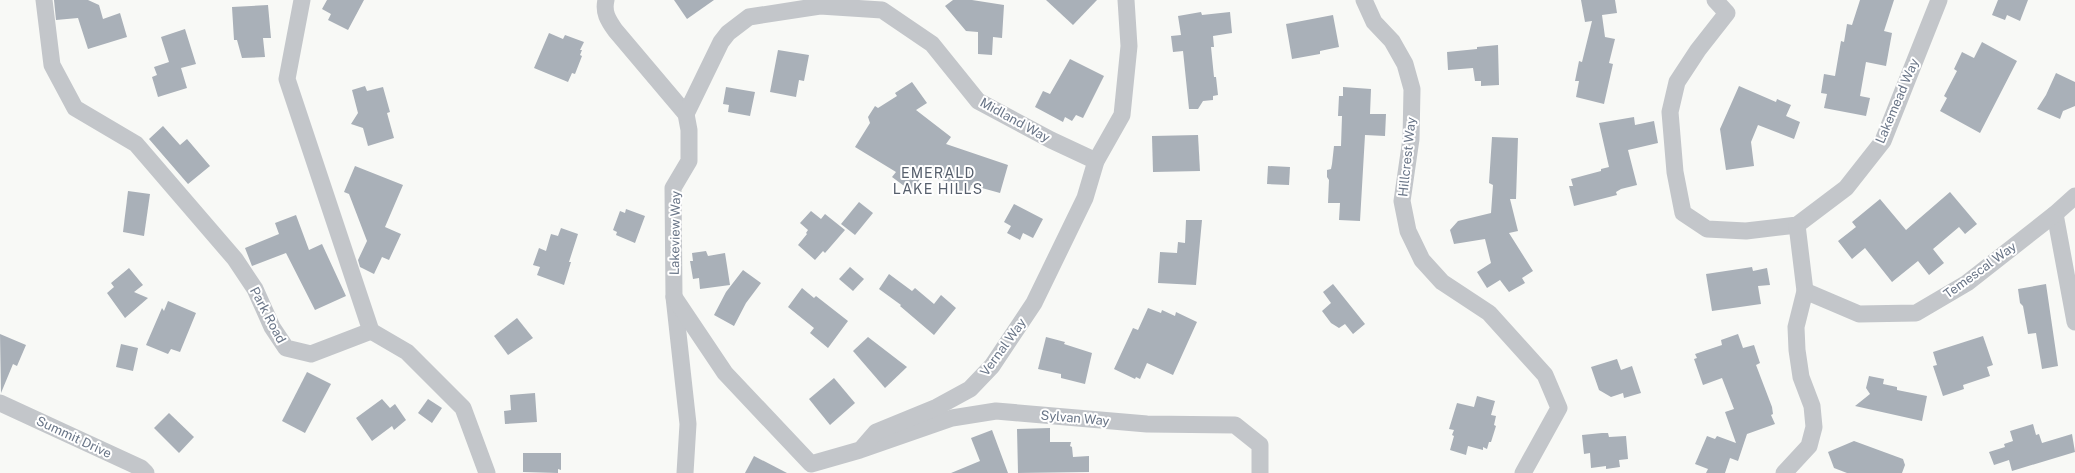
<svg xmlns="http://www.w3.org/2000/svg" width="2075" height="473" font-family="'Public Sans',sans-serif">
	<rect width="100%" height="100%" fill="#f8f9f6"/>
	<g fill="#a9b0b8">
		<path d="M54,0H88L99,5L103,19L120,13L127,37L88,49L78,18L56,20Z"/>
		<path d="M327,0H364L348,30L328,20L331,14L322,9Z"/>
		<path d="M674,0H714L687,19Z"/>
		<path d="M953,0H972L1004,5L1002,38L993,37L992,55L978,54V32L966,31L945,6Z"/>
		<path d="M1046,0H1097L1073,25Z"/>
		<path d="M1581,0H1615L1617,13L1602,15L1605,37L1615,39L1609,63L1613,64L1604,104L1576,97L1579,81H1575L1579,61L1582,62L1592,21L1585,22Z"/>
		<path d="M1860,0H1894L1884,31L1892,33L1886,66L1866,62L1860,96L1870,98L1866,116L1824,108L1827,94L1821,93L1824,74L1835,76L1841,41L1844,42L1847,24L1852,25Z"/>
		<path d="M1998,0H2028L2020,21L2007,15L2005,20L1992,15Z"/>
		<path d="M268,5L271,38H263L265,57L242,58L237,40H234L232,7Z"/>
		<path d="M1201,12L1202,15L1230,12L1232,33L1213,36L1214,47H1211L1214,77H1216L1218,95L1213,96V100L1203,101L1198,109H1189L1183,51L1173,52L1171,36L1181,35L1178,16Z"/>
		<path d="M1333,15L1339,47L1320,51V54L1292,59L1286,24Z"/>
		<path d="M185,29L196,64L181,68L187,88L158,97L152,77L157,75L154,67L169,62L161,37Z"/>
		<path d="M549,33L563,39L565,35L584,42L580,50H582L580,55L582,56L575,74L572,73L568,82L534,68Z"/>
		<path d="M1982,42L2017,61L1980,133L1940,111L1947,98L1944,96L1957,71L1954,69L1962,52L1974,58Z"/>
		<path d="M1498,45L1499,85L1481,86V81H1475L1473,68L1448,70L1447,52L1477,49V47Z"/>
		<path d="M778,50L809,55L804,81L799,80L796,97L770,92Z"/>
		<path d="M1070,59L1104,76L1083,118L1076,115L1072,121L1065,117L1063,122L1035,107L1043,91L1050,94Z"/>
		<path d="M2056,73L2075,82V106L2063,111L2060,119L2037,109L2046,95Z"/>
		<path d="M912,82L927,103L916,110L951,137L946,144L1008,165L1000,193L971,185L968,196L945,189L948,182L924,174L911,191L892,177L896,172L855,147L870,123L868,117L875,106L878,108L897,96L895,93Z"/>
		<path d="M365,86L367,91L383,87L390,112L387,113L394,138L368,146L363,128L351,124L358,113L352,90Z"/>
		<path d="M1739,86L1776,102L1777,99L1791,105L1786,116L1800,122L1794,139L1758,125L1751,142L1754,166L1726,170L1720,129Z"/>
		<path d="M726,87L755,92L750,116L728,112L729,105L723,104Z"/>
		<path d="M1343,87L1371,89L1370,114H1386L1385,136L1365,135L1360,221L1339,220L1340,203H1328L1329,180L1327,177V170L1331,169L1332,164L1334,146H1341L1342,116H1338L1339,96H1343Z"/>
		<path d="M1634,117L1635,125L1654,121L1658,143L1628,150L1637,185L1621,189L1616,192L1617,195L1574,206L1569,186H1573L1571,179L1601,171V169L1609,167L1599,123Z"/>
		<path d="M163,126L180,145L187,139L210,166L188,184L149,139Z"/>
		<path d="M1198,135L1200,171L1153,172L1152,136Z"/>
		<path d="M1492,137L1518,138L1516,199H1510L1518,231L1509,233L1533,271L1522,278L1525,283L1509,292L1500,280L1487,288L1477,272L1491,263L1485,239L1454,244L1450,230L1458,221L1491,213L1493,185L1489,183Z"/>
		<path d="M355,166L403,185L385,227L401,234L389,260L382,257L374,274L360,267L358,260L367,241L349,194L344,192Z"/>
		<path d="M1268,166L1290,167L1289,185L1267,184Z"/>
		<path d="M128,191L150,194L144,236L123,232Z"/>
		<path d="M1950,192L1977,224L1965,234L1959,227L1933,249L1944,263L1929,275L1918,261L1892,282L1865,248L1852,259L1838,241L1856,227L1852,222L1880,199L1906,230Z"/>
		<path d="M859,202L873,213L855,235L841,224Z"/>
		<path d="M1014,204L1043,219L1033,238L1023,233L1020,240L1007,233L1011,226L1004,222Z"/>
		<path d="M626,209L645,216L635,243L616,235L617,232L613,230L620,211L625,213Z"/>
		<path d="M811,211L821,219L825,214L845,230L825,253L823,251L815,260L798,245L807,234L806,233L808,230L800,223Z"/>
		<path d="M296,215L309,250L322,244L346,296L315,310L286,253L252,266L245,248L279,234L275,223Z"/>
		<path d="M1186,220H1202L1196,285L1158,283L1160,252L1177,253L1178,242L1185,243Z"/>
		<path d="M561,228L578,234L569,262H571L564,285L537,275L540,267L533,265L539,248L546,251L551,234L558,236Z"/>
		<path d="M706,251L708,256L725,253L730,285L700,289L699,278L693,279L690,261H693L692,253Z"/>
		<path d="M850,267L864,279L853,291L839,279Z"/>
		<path d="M1752,267L1753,271L1767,268L1770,285L1758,286L1761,304L1712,311L1706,274Z"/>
		<path d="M129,268L143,285L134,292L148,298L125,318L107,293L114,287L111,283Z"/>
		<path d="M743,270L761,283L746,303L734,326L714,315L726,292Z"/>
		<path d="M889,274L912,291L915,288L934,304L941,295L956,308L934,335L900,306L901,305L879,289Z"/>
		<path d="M1333,284L1365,324L1353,334L1345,324L1339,328L1331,323L1322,311L1331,303L1323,292Z"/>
		<path d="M2046,284L2058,366L2042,369L2036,333L2028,334L2023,306L2020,303L2018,289Z"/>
		<path d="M802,288L814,298L816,296L848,321L828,348L810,333L814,328L788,307Z"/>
		<path d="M168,301L196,313L180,352L171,349L168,354L146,345L162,308L164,311Z"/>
		<path d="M1148,308L1161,313L1162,310L1175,316L1176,312L1197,322L1173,375L1147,363L1140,379L1136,377L1135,379L1114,369L1133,328L1138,330Z"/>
		<path d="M517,318L533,338L508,355L494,336Z"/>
		<path d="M0,334L26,345L17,366L13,364L1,393Z"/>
		<path d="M1738,334L1743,348L1754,345L1760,363L1756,365L1772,407L1773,414L1771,415L1775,424L1747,434L1738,461L1730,458L1725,473H1706L1708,469L1695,464L1707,436L1715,439L1717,436L1736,443L1725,412L1734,409L1722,378L1703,385L1694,359L1697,358L1695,354L1722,345L1721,340Z"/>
		<path d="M1983,336L1993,365L1987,367L1990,376L1963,385L1964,389L1943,396L1933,366L1937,365L1933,352Z"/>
		<path d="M868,337L907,367L885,388L853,351Z"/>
		<path d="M1046,337L1065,342L1064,344L1092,353L1085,384L1061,378V374L1038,369Z"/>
		<path d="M121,344L138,348L133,371L116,367Z"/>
		<path d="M1617,359L1621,370L1632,366L1641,393L1624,398L1623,393L1611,397L1599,390L1591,367Z"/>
		<path d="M307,372L331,384L305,433L282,421Z"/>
		<path d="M1869,376L1884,379L1883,384L1897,387V390L1927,396L1922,421L1855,406L1870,394L1866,388Z"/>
		<path d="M834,378L855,403L830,425L809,399Z"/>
		<path d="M535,393L537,422L505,424L504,411L511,410L510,395Z"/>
		<path d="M1477,396L1495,401L1491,415L1496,416L1494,425L1496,426L1491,442H1489L1487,449L1483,447V450L1468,446L1466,455L1450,450L1454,436L1452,435L1454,430L1449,429L1457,403L1474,407Z"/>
		<path d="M382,399L390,408L395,404L406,420L394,430L392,426L372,441L356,418Z"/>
		<path d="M428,399L442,408L432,423L418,413Z"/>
		<path d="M169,413L194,437L179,453L154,428Z"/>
		<path d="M2033,424L2036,435L2039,434L2042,443L2072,434L2075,452L2012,471L2009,460L1994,465L1989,452L2005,447L2004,444L2013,441L2010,431Z"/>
		<path d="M1050,428V442H1071L1070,446L1072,447L1073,457L1089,456V472L1018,473L1017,429Z"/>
		<path d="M992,430L1008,473H951L980,461L971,438Z"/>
		<path d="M1602,433H1608L1609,437L1626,436L1628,459L1619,460L1620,467L1606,469V466L1591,468L1590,453L1584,454L1582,435Z"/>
		<path d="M1854,441L1903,459L1905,465L1902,473H1847L1834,468L1828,452Z"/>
		<path d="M523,453H561V470L558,469V473L523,472Z"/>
		<path d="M754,456L787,473H745Z"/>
	</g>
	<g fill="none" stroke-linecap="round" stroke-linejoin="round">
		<g stroke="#c3c6ca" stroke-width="17">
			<path d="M44,0L52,65L75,108L136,144L235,259L255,289L272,327L286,348L311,354L371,331L287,79L302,0"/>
			<path d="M606,0C603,12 608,20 615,30L686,114L689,130V161L673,188L674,297L688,424L685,473"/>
			<path d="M1364,0L1374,22L1392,41L1405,64L1412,89L1411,139L1402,201L1408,231L1422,260L1442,282L1489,313L1545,375L1559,408L1523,473"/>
			<path d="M1715,0L1727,13L1698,50L1677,82L1670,112L1675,172L1683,213L1707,229L1746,231L1797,225L1846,188L1883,141L1939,0"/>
			<path d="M686,114L721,42L728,33L749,17L820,6L882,10L932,44L978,101L1051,140L1096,161"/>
			<path d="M2055,214L2075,322"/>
			<path d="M1805,291L1859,314L1916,313L1967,283L2055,214L2075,196"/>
			<path d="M674,297L725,373L811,464L860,450L952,418L996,411L1147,424L1235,425L1260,445V473"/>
			<path d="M371,331L407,352L463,408L487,473"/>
			<path d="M0,403L141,468L146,473"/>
			<path d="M863,447L876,432L937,407L970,389L992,366L1034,303L1085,198L1096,161L1122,115L1129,46L1126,0"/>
			<path d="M1784,473L1809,446L1814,427L1812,406L1801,377L1797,350L1796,327L1805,291L1797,225"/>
		</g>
	</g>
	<g text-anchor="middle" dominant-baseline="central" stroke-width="4" stroke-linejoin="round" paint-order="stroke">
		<g font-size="13" fill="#697587" stroke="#fff">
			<text transform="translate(1897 101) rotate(-67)">Lakemead Way</text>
			<text transform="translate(1015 120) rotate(29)">Midland Way</text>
			<text transform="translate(1407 157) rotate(-84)">Hillcrest Way</text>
			<text transform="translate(675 233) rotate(-89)">Lakeview Way</text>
			<text transform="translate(1980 270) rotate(-36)">Temescal Way</text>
			<text transform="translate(268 315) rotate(62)">Park Road</text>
			<text transform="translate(1003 347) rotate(-54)">Vernal Way</text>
			<text transform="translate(1075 418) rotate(5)">Sylvan Way</text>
			<text transform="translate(74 437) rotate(25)">Summit Drive</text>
		</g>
		<g font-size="14" letter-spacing="1" fill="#565f6c" stroke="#fff">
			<text x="938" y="173">EMERALD<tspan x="938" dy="16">LAKE HILLS</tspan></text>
		</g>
	</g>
</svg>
